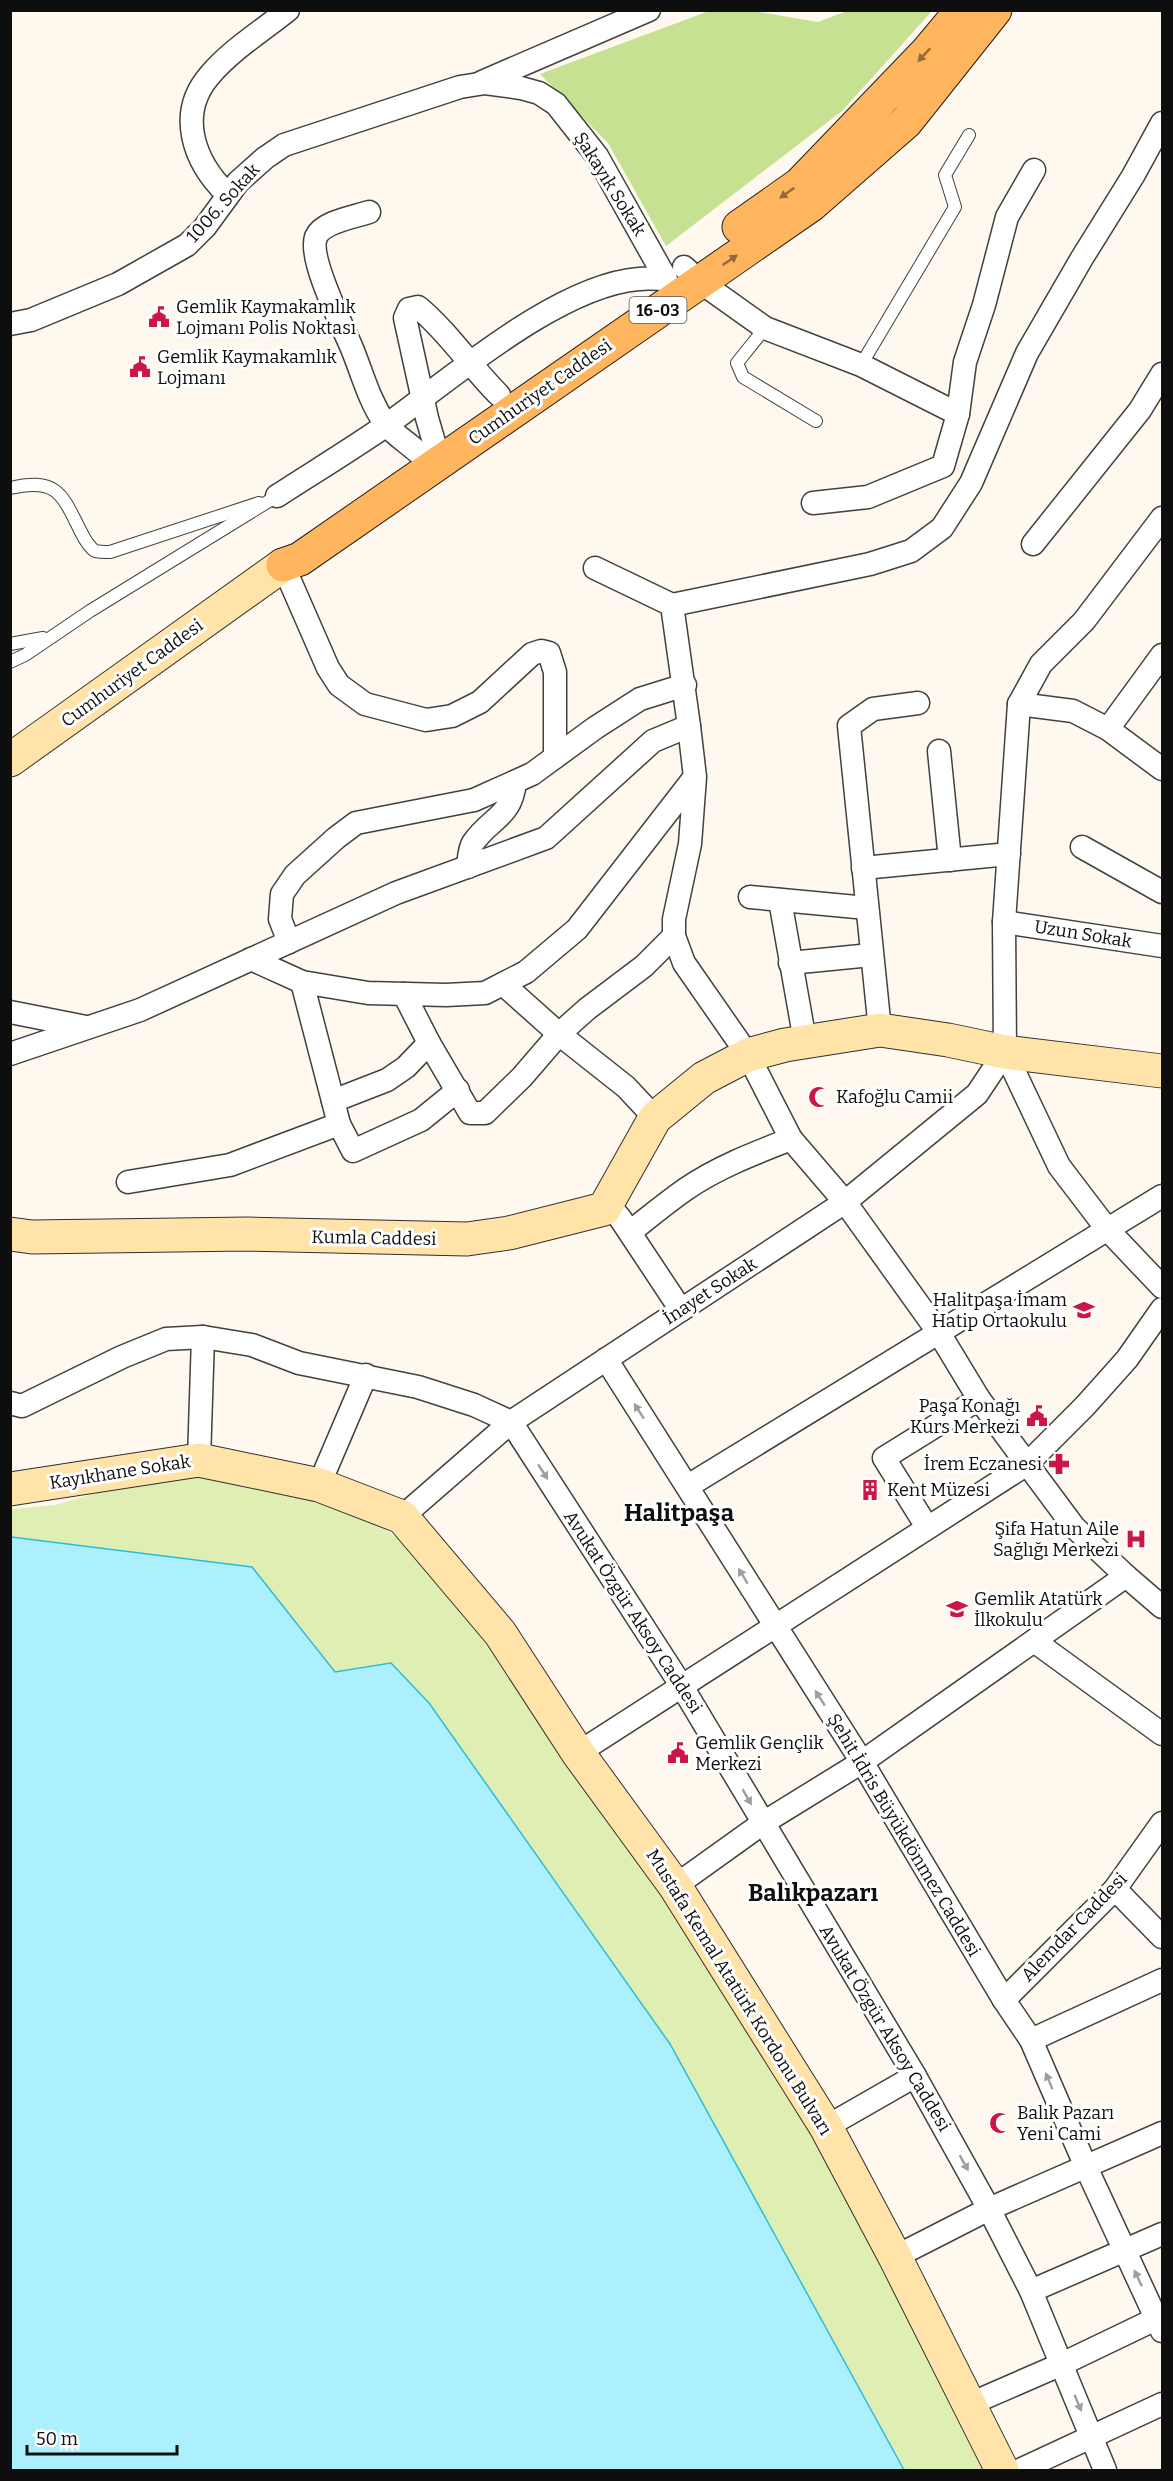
<svg xmlns="http://www.w3.org/2000/svg" width="1173" height="2481" font-family="Bitter,serif">
	<rect width="100%" height="100%" fill="#fff8ee"/>
	<path fill="#dfeeb3" d="M170,1472L211,1475L319,1497L371,1519L419,1554L500,1648L813,2103L984,2470H904L670,2044L429,1703L335,1672L252,1567L11,1537V1509L55,1505Z"/>
	<path fill="#c6e191" d="M709,11H753L818,22L847,11H932L842,111L666,246L608,143L540,74Z"/>
	<path fill="#adf0fd" stroke="#2cbcdc" stroke-width="1.5" d="M11,1537L252,1567L335,1672L391,1663L429,1703L670,2044L904,2470H11Z"/>
	<g fill="none" stroke-linecap="round" stroke-linejoin="round">
		<defs>
			<g id="lane">
				<path d="M765,328L737,363L743,377L816,421"/>
				<path d="M861,365L955,207L945,175L969,135"/>
				<path d="M10,488C57,477 62,494 81,532C84,538 89,547 95,551C99,552 106,552 110,552L259,503"/>
				<path d="M10,644L43,638"/>
				<path d="M10,662L25,655L90,611L277,496"/>
			</g>
			<g id="street">
				<path d="M482,82L649,10"/>
				<path d="M227,194C194,162 176,114 210,75C231,50 262,31 288,10"/>
				<path d="M369,212C354,217 322,222 316,237C308,258 342,325 351,346C362,372 368,398 384,422C393,434 408,443 419,453"/>
				<path d="M684,267L699,281L765,328L861,365L958,414"/>
				<path d="M10,324L31,320L118,284L187,245L205,227L238,182L265,158L284,145L460,87L485,83L521,88L539,93L556,104L597,156L666,279C657,279 648,278 639,279C559,285 452,378 388,424C352,449 314,472 277,496"/>
				<path d="M434,442L427,418L405,318L409,309L418,307C449,333 470,366 499,395"/>
				<path d="M813,503L868,497L943,466L958,414L965,362L984,305L1007,217L1034,170"/>
				<path d="M1162,518L1084,621L1041,664L1019,704L1004,922L1005,1052L1059,1166L1107,1229L1162,1287"/>
				<path d="M1033,544L1140,410L1162,374"/>
				<path d="M283,565L328,668L339,685L365,704L426,720L452,716L480,702L532,654L541,651L549,653L555,672V757"/>
				<path d="M672,605L870,564L911,551L942,528L971,483L1027,353L1082,258L1133,176L1162,123"/>
				<path d="M1019,704L1073,711L1108,729L1162,769"/>
				<path d="M689,726L695,777L690,844L674,919V936L684,963L748,1055L791,1139L845,1202L939,1333L979,1399L1074,1527L1126,1576L1162,1607"/>
				<path d="M1108,729L1162,655"/>
				<path d="M939,751L950,860"/>
				<path d="M1082,847L1162,892"/>
				<path d="M468,867C469,859 469,849 473,843C491,817 511,818 515,782"/>
				<path d="M863,868L1009,854"/>
				<path d="M750,897L867,908"/>
				<path d="M780,900L805,1041"/>
				<path d="M1004,922L1162,946"/>
				<path d="M289,942L280,919L282,894L295,875L336,838L356,823L474,800L532,774L595,728L640,699L685,685"/>
				<path d="M251,959L302,982L368,993L446,995L485,993L526,972L577,929L694,778"/>
				<path d="M790,963L871,955"/>
				<path d="M302,982L339,1124L353,1151L421,1120L458,1090"/>
				<path d="M503,984L559,1034L626,1087L655,1118"/>
				<path d="M10,1012L86,1027"/>
				<path d="M880,1030L849,726L873,709L918,703"/>
				<path d="M429,1043L470,1113H485L522,1077L559,1034L587,1009L644,966L674,936"/>
				<path d="M10,1054L140,1010L396,893L546,838L653,741L689,726L672,605L595,568"/>
				<path d="M333,1101L387,1080L406,1067L429,1043L404,994"/>
				<path d="M128,1182L230,1165L339,1124"/>
				<path d="M604,1209L613,1210L620,1218L681,1310"/>
				<path d="M630,1232C648,1218 666,1203 686,1189C718,1167 755,1153 791,1139"/>
				<path d="M606,1359L862,1762L1004,2000L1031,2040L1086,2167L1162,2331"/>
				<path d="M10,1403L22,1406L122,1357L166,1339L203,1337L252,1345L299,1363L418,1387L474,1405L511,1422"/>
				<path d="M511,1422L681,1685L915,2076L989,2209L1031,2291L1105,2470"/>
				<path d="M199,1460L203,1337"/>
				<path d="M319,1485L366,1375"/>
				<path d="M688,1486L1162,1196"/>
				<path d="M402,1517L511,1422L845,1202L977,1094L1005,1052"/>
				<path d="M927,1527L884,1458L979,1399"/>
				<path d="M1034,1641L1162,1734"/>
				<path d="M578,1753L1027,1464L1085,1406L1127,1359L1162,1309"/>
				<path d="M675,1886L763,1823L862,1762L1126,1576"/>
				<path d="M1115,1889L1162,1937"/>
				<path d="M1004,2000L1115,1889L1162,1823"/>
				<path d="M1031,2040L1162,1980"/>
				<path d="M826,2127L915,2076"/>
				<path d="M895,2257L989,2209L1162,2133"/>
				<path d="M1031,2291L1162,2234"/>
				<path d="M970,2404L1062,2364L1162,2316"/>
				<path d="M1020,2470L1162,2404"/>
			</g>
			<g id="secondary">
				<path d="M10,760L283,565"/>
				<path d="M10,1234L32,1237L248,1234L467,1239L509,1233L604,1209L655,1118L704,1078L748,1055L785,1045L880,1030L948,1040L1005,1052L1162,1071"/>
				<path d="M10,1489L199,1460L319,1485L402,1517L500,1633L578,1753L675,1886L826,2127L895,2257L1002,2470"/>
			</g>
			<g id="primary">
				<path d="M739,227L800,184L926,53L962,10"/>
				<path d="M283,565L300,559L811,205L906,122L995,10"/>
			</g>
		</defs>
		<use href="#lane" stroke="#414141" stroke-width="14"/>
		<use href="#street" stroke="#414141" stroke-width="25"/>
		<use href="#secondary" stroke="#303030" stroke-width="35"/>
		<use href="#primary" stroke="#1f1f1f" stroke-width="35"/>
		<use href="#lane" stroke="#fff" stroke-width="12"/>
		<use href="#street" stroke="#fff" stroke-width="22"/>
		<use href="#secondary" stroke="#ffe3a9" stroke-width="33"/>
		<use href="#primary" stroke="#ffb55e" stroke-width="33"/>
	</g>
	<defs><path id="oneway-solid" d="M-6-.8H1V-3.2L6.5 0L1 3.2V.8H-6Z" transform="scale(1.5)"/></defs>
	<g fill="#936a3a">
		<use href="#oneway-solid" transform="translate(924 55) rotate(133)"/>
		<use href="#oneway-solid" transform="translate(787 193) rotate(145)"/>
		<use href="#oneway-solid" transform="translate(730 260) rotate(-34)"/>
	</g>
	<g fill="#9f9f9f">
		<use href="#oneway-solid" transform="translate(639 1411) rotate(-123)"/>
		<use href="#oneway-solid" transform="translate(543 1472) rotate(57)"/>
		<use href="#oneway-solid" transform="translate(743 1576) rotate(-121)"/>
		<use href="#oneway-solid" transform="translate(820 1698) rotate(-123)"/>
		<use href="#oneway-solid" transform="translate(747 1797) rotate(60)"/>
		<use href="#oneway-solid" transform="translate(1049 2081) rotate(-113)"/>
		<use href="#oneway-solid" transform="translate(964 2163) rotate(61)"/>
		<use href="#oneway-solid" transform="translate(1138 2278) rotate(-115)"/>
		<use href="#oneway-solid" transform="translate(1078 2403) rotate(67)"/>
	</g>
	<defs>
		<symbol id="civic-bare" viewBox="-9 -9 18 18"><path d="M-.6-6.5H3V-4.5H.6V-3L4-1V1h2V6H-6V1h2V-1L-.6-3ZM-1.2 2.5V6h2.4V2.5Z" fill="#cd1647" stroke="#fff" stroke-width="2.5" paint-order="stroke"/></symbol>
		<symbol id="mosque-bare" viewBox="-9 -9 18 18"><path d="M3.5-4.9A6 6 0 1 0 3.5 4.9A5 5 0 1 1 3.5-4.9Z" fill="#cd1647" stroke="#fff" stroke-width="2.5" paint-order="stroke"/></symbol>
		<symbol id="school-bare" viewBox="-9 -9 18 18"><path d="M0-5L7-2L0 1L-7-2ZM-4 1L0 2.5L4 1V4Q0 6-4 4Z" fill="#cd1647" stroke="#fff" stroke-width="2.5" paint-order="stroke"/></symbol>
		<symbol id="pharmacy-bare" viewBox="-9 -9 18 18"><path d="M-2-6h4v4h4v4h-4v4h-4v-4h-4v-4h4Z" fill="#cd1647" stroke="#fff" stroke-width="2.5" paint-order="stroke"/></symbol>
		<symbol id="building-bare" viewBox="-9 -9 18 18"><path d="M-4-6H4V6H1V3H-1V6H-4ZM-2.5-4.3h1.7v1.8h-1.7ZM.8-4.3h1.7v1.8H.8ZM-2.5-1h1.7V.8h-1.7ZM.8-1h1.7V.8H.8Z" fill="#cd1647" stroke="#fff" stroke-width="2.5" paint-order="stroke"/></symbol>
		<symbol id="hospital-bare" viewBox="-9 -9 18 18"><path d="M-5-5h3v3.5h4V-5h3V5h-3V1.5h-4V5h-3Z" fill="#cd1647" stroke="#fff" stroke-width="2.5" paint-order="stroke"/></symbol>
	</defs>
	<g fill-rule="evenodd">
		<use href="#civic-bare" x="144" y="302" width="30" height="30"/>
		<use href="#civic-bare" x="125" y="352" width="30" height="30"/>
		<use href="#mosque-bare" x="804" y="1082" width="30" height="30"/>
		<use href="#school-bare" x="1069" y="1295" width="30" height="30"/>
		<use href="#civic-bare" x="1022" y="1401" width="30" height="30"/>
		<use href="#pharmacy-bare" x="1044" y="1449" width="30" height="30"/>
		<use href="#building-bare" x="855" y="1475" width="30" height="30"/>
		<use href="#hospital-bare" x="1121" y="1524" width="30" height="30"/>
		<use href="#school-bare" x="942" y="1594" width="30" height="30"/>
		<use href="#civic-bare" x="663" y="1738" width="30" height="30"/>
		<use href="#mosque-bare" x="985" y="2108" width="30" height="30"/>
	</g>
	<g text-anchor="middle" dominant-baseline="central" stroke-width="6" stroke-linejoin="round" paint-order="stroke">
		<rect fill="#fff" stroke="#565656" stroke-width="1.5" x="629.5" y="297" width="57" height="26" rx="4.5"/>
		<g font-size="16" font-weight="bold" fill="#0e0e0e">
			<text x="658" y="310">16-03</text>
		</g>
		<g font-size="18" fill="#0e0e0e" stroke="#fff">
			<text transform="translate(610 184) rotate(58)">Şakayık Sokak</text>
			<text transform="translate(223 203) rotate(-48)">1006. Sokak</text>
			<text transform="translate(540 392) rotate(-35)">Cumhuriyet Caddesi</text>
			<text transform="translate(132 673) rotate(-36)">Cumhuriyet Caddesi</text>
			<text transform="translate(1083 934) rotate(9)">Uzun Sokak</text>
			<text transform="translate(374 1238) rotate(1)">Kumla Caddesi</text>
			<text transform="translate(710 1291) rotate(-33)">İnayet Sokak</text>
			<text transform="translate(120 1472) rotate(-9)">Kayıkhane Sokak</text>
			<text transform="translate(633 1612) rotate(57)">Avukat Özgür Aksoy Caddesi</text>
			<text transform="translate(904 1835) rotate(59)">Şehit İdris Büyükdönmez Caddesi</text>
			<text transform="translate(1074 1927) rotate(-46)">Alemdar Caddesi</text>
			<text transform="translate(739 1992) rotate(58)">Mustafa Kemal Atatürk Kordonu Bulvarı</text>
			<text transform="translate(885 2028) rotate(59)">Avukat Özgür Aksoy Caddesi</text>
		</g>
		<g font-size="18" fill="#0e0e0e" stroke="#fff" text-anchor="start">
			<text x="176" y="307">Gemlik Kaymakamlık<tspan x="176" dy="21">Lojmanı Polis Noktası</tspan></text>
			<text x="157" y="357">Gemlik Kaymakamlık<tspan x="157" dy="21">Lojmanı</tspan></text>
			<text x="836" y="1097">Kafoğlu Camii</text>
			<text x="1067" y="1300" text-anchor="end">Halitpaşa İmam<tspan x="1067" dy="21">Hatip Ortaokulu</tspan></text>
			<text x="1020" y="1406" text-anchor="end">Paşa Konağı<tspan x="1020" dy="21">Kurs Merkezi</tspan></text>
			<text x="1042" y="1464" text-anchor="end">İrem Eczanesi</text>
			<text x="887" y="1490">Kent Müzesi</text>
			<text x="1119" y="1529" text-anchor="end">Şifa Hatun Aile<tspan x="1119" dy="21">Sağlığı Merkezi</tspan></text>
			<text x="974" y="1599">Gemlik Atatürk<tspan x="974" dy="21">İlkokulu</tspan></text>
			<text x="695" y="1743">Gemlik Gençlik<tspan x="695" dy="21">Merkezi</tspan></text>
			<text x="1017" y="2113">Balık Pazarı<tspan x="1017" dy="21">Yeni Cami</tspan></text>
		</g>
		<g font-size="24" font-weight="bold" fill="#0e0e0e" stroke="#fff">
			<text x="679" y="1513">Halitpaşa</text>
			<text x="813" y="1893">Balıkpazarı</text>
		</g>
	</g>
	<rect width="1173" height="2481" fill="none" stroke="#0e0e0e" stroke-width="24"/>
	<path d="M27 2445v9h150v-9" fill="none" stroke="#0e0e0e" stroke-width="3"/>
	<text x="36" y="2445" font-size="18" fill="#0e0e0e" stroke="#ffffff" stroke-width="4.5" paint-order="stroke">50 m</text>
</svg>
